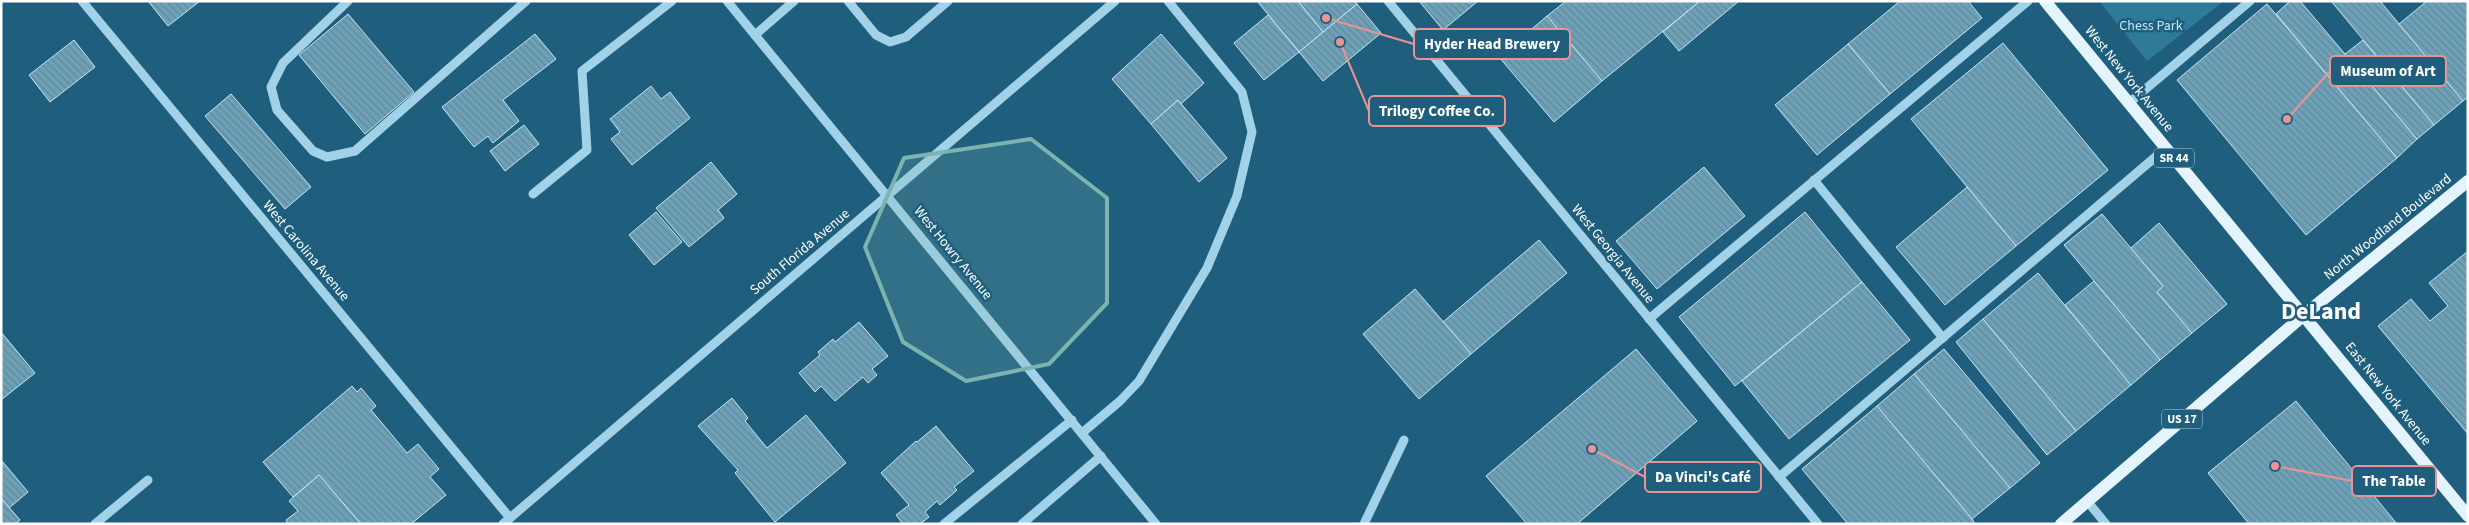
<svg xmlns="http://www.w3.org/2000/svg" width="2469" height="525" font-family="'Source Sans 3',sans-serif">
	<defs>
		<pattern id="building-back-hatch" width="6" height="6" patternUnits="userSpaceOnUse" patternTransform="scale(1.25)"><rect width="6" height="6" fill="#6da1b8"/><path d="M-1 5l2 2M0 0l6 6M5-1l2 2" fill="none" stroke="#638898"/></pattern>
	</defs>
	<rect width="100%" height="100%" fill="#1f5f7d"/>
	<path fill="#2f7999" d="M2099,1H2224L2147,61Z"/>
	<g fill="url(#building-back-hatch)" stroke="#c6e7f5">
		<path d="M148,1H200L168,26Z"/>
		<path d="M1257,1H1298L1323,32L1299,52Z"/>
		<path d="M1298,1H1355L1357,4L1323,32Z"/>
		<path d="M1419,1H1478L1443,30Z"/>
		<path d="M1566,1H1700L1602,81L1547,16Z"/>
		<path d="M1700,1H1739L1679,51L1663,32Z"/>
		<path d="M1900,1H1968L1982,18L1890,94L1848,44Z"/>
		<path d="M2290,1H2300L2417,139L2397,158L2276,14Z"/>
		<path d="M2331,1H2380L2463,101L2434,125Z"/>
		<path d="M2427,1H2468V97L2463,101L2399,24Z"/>
		<path d="M1357,4L1381,33L1323,81L1299,52Z"/>
		<path d="M2267,4L2397,158L2306,235L2177,80Z"/>
		<path d="M348,14L414,92L365,134L299,55Z"/>
		<path d="M1268,15L1299,52L1264,80L1234,43Z"/>
		<path d="M1547,16L1602,81L1554,122L1499,57Z"/>
		<path d="M535,34L556,59L503,100L519,121L493,143L488,136L474,147L442,107Z"/>
		<path d="M1161,34L1204,83L1181,104L1178,100L1151,124L1112,79Z"/>
		<path d="M74,40L95,67L50,102L29,75Z"/>
		<path d="M2363,40L2434,125L2417,139L2345,54Z"/>
		<path d="M2003,43L2108,170L2016,246L1911,119Z"/>
		<path d="M1848,44L1890,94L1817,155L1775,105Z"/>
		<path d="M651,86L661,99L670,92L690,118L632,165L611,139L620,132L610,119Z"/>
		<path d="M231,94L311,187L285,209L205,116Z"/>
		<path d="M1178,100L1227,158L1199,182L1151,124Z"/>
		<path d="M524,125L539,144L505,171L490,151Z"/>
		<path d="M711,162L737,194L718,210L724,218L689,247L656,208Z"/>
		<path d="M1704,167L1745,216L1657,289L1616,241Z"/>
		<path d="M1967,187L2016,246L1945,305L1896,247Z"/>
		<path d="M656,212L682,242L654,265L629,235Z"/>
		<path d="M1805,212L1862,282L1735,386L1679,317Z"/>
		<path d="M2102,214L2163,286L2157,292L2192,333L2160,360L2064,245Z"/>
		<path d="M2159,223L2227,304L2192,333L2157,292L2163,286L2131,248Z"/>
		<path d="M1539,240L1567,273L1471,354L1443,322Z"/>
		<path d="M2468,251V434L2378,326L2411,299L2430,321L2448,306L2429,283Z"/>
		<path d="M2038,273L2131,385L2076,431L1983,319Z"/>
		<path d="M2094,281L2160,360L2131,385L2065,305Z"/>
		<path d="M1862,282L1910,340L1789,439L1742,381Z"/>
		<path d="M1415,289L1471,354L1419,399L1363,334Z"/>
		<path d="M1983,319L2076,431L2047,455L1956,342Z"/>
		<path d="M859,322L888,356L872,369L877,375L868,383L863,377L835,401L821,386L815,392L799,373L820,355L818,352L833,339L835,342Z"/>
		<path d="M1,332L35,373L1,400Z"/>
		<path d="M1636,349L1697,421L1577,524H1527L1486,476Z"/>
		<path d="M1944,349L2040,463L2010,488L1914,374Z"/>
		<path d="M1914,374L2010,488L1972,519L1877,406Z"/>
		<path d="M352,386L357,392L361,388L376,406L371,410L407,453L418,444L439,469L430,477L446,495L411,524H361L319,475L293,497L263,462Z"/>
		<path d="M732,398L748,418L745,421L767,448L806,415L846,463L775,522L735,473L738,470L698,426Z"/>
		<path d="M2296,401L2397,524H2249L2208,473Z"/>
		<path d="M1877,406L1972,519L1975,524H1848L1802,469Z"/>
		<path d="M936,426L974,471L954,487L957,490L940,505L937,501L925,512L929,517L920,524H903L896,515L909,505L881,473L916,441L917,442Z"/>
		<path d="M2,461L28,492L9,508L1,498Z"/>
		<path d="M319,475L361,524H288L286,520L298,511L289,501Z"/>
		<path d="M1,498L20,520L15,524H1Z"/>
	</g>
	<g fill="none" stroke-linecap="round" stroke-linejoin="round">
		<g stroke="#a2d2e7" stroke-width="9">
			<path d="M82,1L510,518"/>
			<path d="M348,1L283,63L271,87L277,110L313,151L327,157L355,151L526,1"/>
			<path d="M727,1L1156,524"/>
			<path d="M848,1L876,35L890,42L906,37L948,1"/>
			<path d="M1388,1L1818,524"/>
			<path d="M755,35L794,1"/>
			<path d="M2129,103L2250,1"/>
			<path d="M1814,180L1943,338"/>
			<path d="M533,194L587,150L582,71L672,1"/>
			<path d="M1649,319L2028,1"/>
			<path d="M1082,433L1120,401L1139,381L1207,268L1237,196L1252,132L1242,92L1168,1"/>
			<path d="M1779,477L2166,148"/>
			<path d="M2087,501L2106,524"/>
			<path d="M95,524L148,480"/>
			<path d="M503,524L1115,1"/>
			<path d="M944,524L1072,420"/>
			<path d="M1022,524L1101,456"/>
			<path d="M1364,524L1404,440"/>
		</g>
		<g stroke="#e4f4fd" stroke-width="12">
			<path d="M2045,1L2468,516"/>
			<path d="M2061,524L2304,315L2468,181"/>
		</g>
	</g>
	<path fill="#7bb4af" fill-opacity="0.2" stroke="#7bb4af" stroke-width="4" stroke-linejoin="round" d="M1031,139L1107,198V303L1049,364L966,381L903,342L865,247L904,158Z"/>
	<g text-anchor="middle" dominant-baseline="central" stroke-width="5" stroke-linejoin="round" paint-order="stroke">
		<g fill="#1f5f7d" stroke="#bccfd8" stroke-width="1">
			<rect x="2154" y="148.5" width="40" height="19" rx="4"/>
			<rect x="2162" y="409.5" width="40" height="19" rx="4"/>
		</g>
		<g font-size="12" font-weight="bold" fill="#fff">
			<text x="2174" y="158">SR 44</text>
			<text x="2182" y="419">US 17</text>
		</g>
		<g font-size="14" fill="#c6e7f5" stroke="#1f5f7d">
			<text x="2151" y="26">Chess Park</text>
		</g>
		<g font-size="14" fill="#fff" stroke="#1f5f7d">
			<text transform="translate(2129 79) rotate(51)">West New York Avenue</text>
			<text transform="translate(2388 227) rotate(-39)">North Woodland Boulevard</text>
			<text transform="translate(306 251) rotate(50)">West Carolina Avenue</text>
			<text transform="translate(800 252) rotate(-40)">South Florida Avenue</text>
			<text transform="translate(953 253) rotate(51)">West Howry Avenue</text>
			<text transform="translate(1613 254) rotate(51)">West Georgia Avenue</text>
			<text transform="translate(2388 394) rotate(51)">East New York Avenue</text>
		</g>
		<g font-size="24" font-weight="bold" fill="#fff" stroke="#1f5f7d">
			<text x="2321" y="311">DeLand</text>
		</g>
	</g>
	<path fill="none" stroke="#ea9494" stroke-width="2" d="M1326 18L1414 44M2287 119L2330 71M1340 42L1369 111M1592 449L1645 477M2275 466L2352 481"/>
	<g fill="#ea9494" stroke="#1f5f7d" stroke-width="2">
		<circle cx="1326" cy="18" r="5"/>
		<circle cx="2287" cy="119" r="5"/>
		<circle cx="1340" cy="42" r="5"/>
		<circle cx="1592" cy="449" r="5"/>
		<circle cx="2275" cy="466" r="5"/>
	</g>
	<g fill="#1f5f7d" stroke="#ea9494" stroke-width="2">
		<rect x="1414" y="29" width="156" height="30" rx="5"/>
		<rect x="2330" y="56" width="116" height="30" rx="5"/>
		<rect x="1369" y="96" width="136" height="30" rx="5"/>
		<rect x="1645" y="462" width="116" height="30" rx="5"/>
		<rect x="2352" y="466" width="84" height="30" rx="5"/>
	</g>
	<g font-size="15" text-anchor="middle" font-weight="bold" fill="#fff">
		<text x="1492" y="49">Hyder Head Brewery</text>
		<text x="2388" y="76">Museum of Art</text>
		<text x="1437" y="116">Trilogy Coffee Co.</text>
		<text x="1703" y="482">Da Vinci's Café</text>
		<text x="2394" y="486">The Table</text>
	</g>
	<rect width="2469" height="525" fill="none" stroke="#ffffff" stroke-width="5"/>
</svg>
